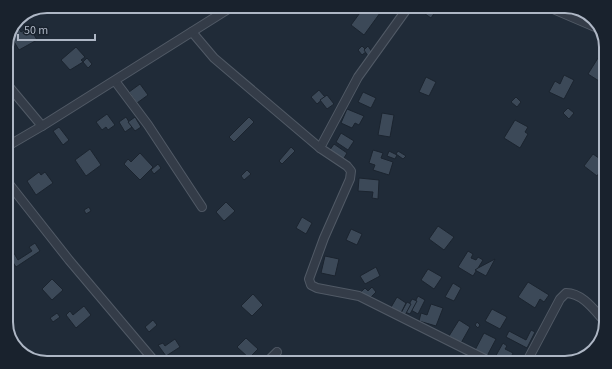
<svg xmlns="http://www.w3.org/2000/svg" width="612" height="369" font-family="'Source Sans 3',sans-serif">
	<rect width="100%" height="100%" fill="#202b38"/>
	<g fill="#3c4958" stroke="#1b242f">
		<path d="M365,6H370L380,13L364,35L351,25Z"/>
		<path d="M420,6H439L431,18L418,9Z"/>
		<path d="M19,29L21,32L26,29L29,33L32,31L37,40L19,50L10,35Z"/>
		<path d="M362,46L367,51L362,55L358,50Z"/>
		<path d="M368,46L372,52L368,56L364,50Z"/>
		<path d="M76,47L85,57L81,60L83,62L70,70L61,60Z"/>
		<path d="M606,57V75L604,73L599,81L588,74L598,58L603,61Z"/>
		<path d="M87,58L92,64L88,68L83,62Z"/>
		<path d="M564,75L574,80L564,99L549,92L555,81L560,84Z"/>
		<path d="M426,77L436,82L429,96L419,92Z"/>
		<path d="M140,84L148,95L137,103L129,92Z"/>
		<path d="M319,90L325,97L317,104L311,97Z"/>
		<path d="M363,92L376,98L371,108L358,102Z"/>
		<path d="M327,95L334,104L327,109L320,100Z"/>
		<path d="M516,97L521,102L517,107L511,102Z"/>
		<path d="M568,108L574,113L569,119L563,113Z"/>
		<path d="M347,109L364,116L359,125L355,123L352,128L341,123Z"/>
		<path d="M382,113L394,115L390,137L378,135Z"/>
		<path d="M107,114L115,125L108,130L106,127L102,130L96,122Z"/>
		<path d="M126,117L132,127L125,132L119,122Z"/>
		<path d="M135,117L141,127L135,131L128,122Z"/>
		<path d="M249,117L254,122L234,142L229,137Z"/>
		<path d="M515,120L528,127L525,132L528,134L520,148L504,138Z"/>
		<path d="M59,127L69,140L63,145L53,131Z"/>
		<path d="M341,133L354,141L348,150L336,142Z"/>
		<path d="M334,144L347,153L341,163L327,154Z"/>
		<path d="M291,147L295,151L282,164L279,161Z"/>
		<path d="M90,149L101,165L86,176L75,160Z"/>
		<path d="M373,150L383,153L381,158L393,162L389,175L373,170L375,165L369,163Z"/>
		<path d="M389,151L397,155L395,159L387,156Z"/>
		<path d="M398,151L406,156L403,159L396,154Z"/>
		<path d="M140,153L153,167L140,180L124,164L128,159L131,162Z"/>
		<path d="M593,154L606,163L597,176L584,166Z"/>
		<path d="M158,164L161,168L154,174L151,170Z"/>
		<path d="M247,170L251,174L244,180L241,176Z"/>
		<path d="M39,172L41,175L45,172L53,183L36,195L27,181Z"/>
		<path d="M359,178L379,180L378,199L372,198L373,192L358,191Z"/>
		<path d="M226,202L235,211L224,221L216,212Z"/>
		<path d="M89,207L91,211L86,214L84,210Z"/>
		<path d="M302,217L312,223L306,234L296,228Z"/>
		<path d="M438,226L454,237L444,250L429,239Z"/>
		<path d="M351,229L362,234L357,245L346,240Z"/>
		<path d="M35,243L40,251L16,267L7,253L12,250L18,260L32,251L29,247Z"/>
		<path d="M468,251L473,254L471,258L476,260L478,257L483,260L473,276L458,267Z"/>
		<path d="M325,256L339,259L335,276L321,273Z"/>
		<path d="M495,259L486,276L475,270L478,268Z"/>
		<path d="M376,267L380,276L365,284L360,276Z"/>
		<path d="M428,269L442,277L434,289L421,280Z"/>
		<path d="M52,279L63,290L52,300L42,289Z"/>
		<path d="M528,282L549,295L544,302L540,299L535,308L518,297Z"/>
		<path d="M453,283L461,288L454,301L445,297Z"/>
		<path d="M372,287L376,292L369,299L361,292L365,288L368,291Z"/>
		<path d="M253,294L263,305L252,316L241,306Z"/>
		<path d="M418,296L425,300L418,314L411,310Z"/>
		<path d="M397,297L406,303L400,315L390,309Z"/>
		<path d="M412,299L417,301L410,314L405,312Z"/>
		<path d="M407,302L411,304L404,317L400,315Z"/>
		<path d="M431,304L443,308L436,326L419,321L421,313L427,315Z"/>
		<path d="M84,306L91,315L76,328L66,315L70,311L73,315Z"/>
		<path d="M492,309L507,317L500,329L485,321Z"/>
		<path d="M57,313L60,317L53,322L50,318Z"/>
		<path d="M153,320L157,325L149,332L145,327Z"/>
		<path d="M459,320L470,327L461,343L449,336Z"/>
		<path d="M477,322L480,325L478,328L475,325Z"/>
		<path d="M531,330L535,332L527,348L506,337L509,331L526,340Z"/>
		<path d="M484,333L496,339L487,356L475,350Z"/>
		<path d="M246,338L258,349L249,358L237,347Z"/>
		<path d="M175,339L180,347L166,356L158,345L163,343L165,346Z"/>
		<path d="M503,343L507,346L505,349L513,353L508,363H501L494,359Z"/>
		<path d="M290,357L294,360L292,363H286Z"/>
	</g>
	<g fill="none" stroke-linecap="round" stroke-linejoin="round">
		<defs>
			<g id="street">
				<path d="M409,6L358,77L320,148L347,166L351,171L350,179L324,238L309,279L311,285L317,288L359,296L493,363"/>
				<path d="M546,6L595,27"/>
				<path d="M192,32L214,58L320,148"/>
				<path d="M115,81L148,125L202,207"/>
				<path d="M6,83L42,126"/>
				<path d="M605,139L606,140"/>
				<path d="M6,147L42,126L233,6"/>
				<path d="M6,180L69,260L156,363"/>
				<path d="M266,363L277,352"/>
				<path d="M526,363L560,299L566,293C583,293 595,311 606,323"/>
			</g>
		</defs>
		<use href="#street" stroke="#515a66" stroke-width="10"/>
		<use href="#street" stroke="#343c48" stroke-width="8"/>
	</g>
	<path d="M0 0H612V369H0ZM47 13H565A34 34 0 0 1 599 47V322A34 34 0 0 1 565 356H47A34 34 0 0 1 13 322V47A34 34 0 0 1 47 13Z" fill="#19222d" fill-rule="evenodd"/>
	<path fill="none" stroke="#aeb7c5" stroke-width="2" d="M47 13H565A34 34 0 0 1 599 47V322A34 34 0 0 1 565 356H47A34 34 0 0 1 13 322V47A34 34 0 0 1 47 13Z"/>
	<path d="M18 34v6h77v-6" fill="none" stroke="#aeb7c5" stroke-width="2"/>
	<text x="24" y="34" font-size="12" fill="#aeb7c5" stroke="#19222d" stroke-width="3" paint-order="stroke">50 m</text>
</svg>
